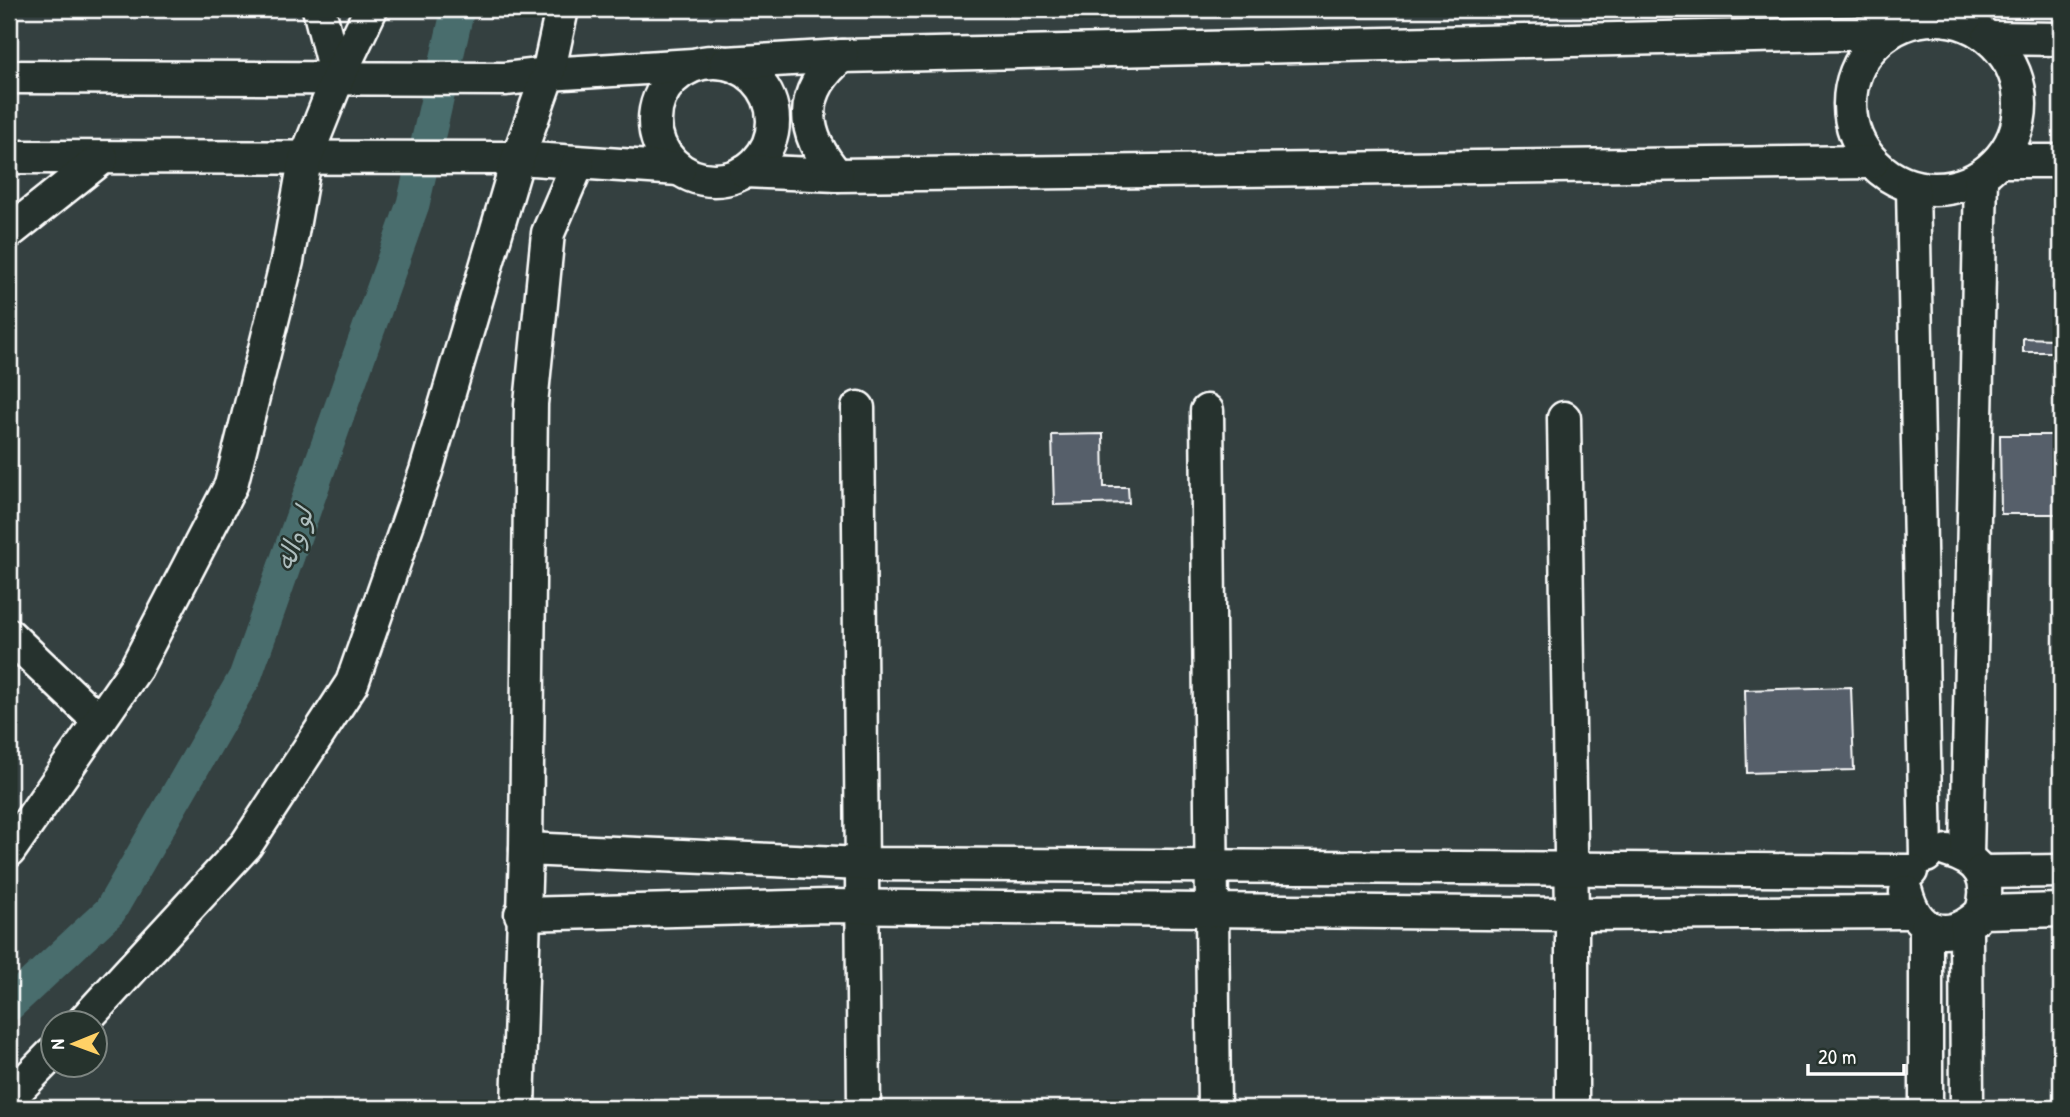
<svg xmlns="http://www.w3.org/2000/svg" width="2070" height="1117" font-family="'Patrick Hand','Playpen Sans Arabic',sans-serif">
	<rect width="100%" height="100%" fill="#344040"/>
	<filter id="ink" filterUnits="userSpaceOnUse"><feTurbulence type="fractalNoise" baseFrequency=".0143" numOctaves="2"/><feDisplacementMap in="SourceGraphic" scale="14" xChannelSelector="R" yChannelSelector="G"/><feConvolveMatrix kernelMatrix="1 2 1 2 8 2 1 2 1" color-interpolation-filters="sRGB"/></filter>
	<g filter="url(#ink)">
		<g fill="none" stroke-linecap="round" stroke-linejoin="round">
			<path stroke="#496d6d" stroke-width="33" d="M9,1005L110,911L245,677L413,204L458,9"/>
		</g>
		<g fill="#565e6b" stroke="#fff" stroke-width="2">
			<path d="M2023,338L2053,339L2052,352H2023Z"/>
			<path d="M2059,345H2061V426H2058Z"/>
			<path d="M1103,434L1104,487H1128L1129,503L1054,505L1052,435Z"/>
			<path d="M2000,435H2061V514H2001Z"/>
			<path d="M1851,687L1854,770L1747,773L1745,690Z"/>
		</g>
		<g fill="none" stroke-linecap="round" stroke-linejoin="round">
			<defs>
				<g id="minor">
					<path d="M319,9L337,80"/>
					<circle cx="1935" cy="104" r="85"/>
					<path d="M1989,38L2061,39"/>
					<circle cx="714" cy="121" r="59"/>
					<path d="M726,63L842,56L1888,33"/>
					<path d="M9,77L505,79L548,74L693,65"/>
					<path d="M9,157L518,158L679,169"/>
					<path d="M1999,161H2061"/>
					<path d="M745,171L837,175L1872,162"/>
					<path d="M837,175C801,134 797,92 842,56"/>
					<path d="M1913,187L1926,856"/>
					<path d="M9,232L102,158"/>
					<path d="M858,408L864,1108"/>
					<path d="M1207,411L1214,1108"/>
					<path d="M1564,418L1572,914V1108"/>
					<path d="M9,635L99,721"/>
					<path d="M526,849L862,864L1911,871"/>
					<path d="M9,851L136,668L231,485L287,261L305,160L337,80L371,9"/>
					<path d="M1948,851C1982,861 1991,879 1982,912"/>
					<path d="M1967,856L1981,176"/>
					<path d="M1981,872L2061,871"/>
					<path d="M1906,892C1918,936 1950,943 1982,912L2061,910"/>
					<path d="M521,914L827,906L1572,914L1911,912"/>
					<path d="M1966,927L1967,1108"/>
					<path d="M82,1023L246,845L352,683L426,471L518,158L548,74L562,9"/>
					<path d="M9,1098L52,1054"/>
					<path d="M518,1108L526,849L531,404L548,233L578,163"/>
					<path d="M1926,1108V927"/>
				</g>
			</defs>
			<use href="#minor" stroke="#fff" stroke-width="37"/>
			<use href="#minor" stroke="#26332d" stroke-width="32"/>
		</g>
	</g>
	<g text-anchor="middle" dominant-baseline="central" stroke-width="5" stroke-linejoin="round" paint-order="stroke">
		<g font-size="26" font-style="italic" fill="#adbdbd" stroke="#26332d">
			<text transform="translate(294 539) rotate(-71)">لو واله</text>
		</g>
	</g>
	<rect width="2070" height="1117" fill="none" stroke="#26332d" stroke-width="35"/>
	<rect x="18" y="18" width="2035" height="1082" fill="none" stroke="#fff" stroke-width="2.5" filter="url(#ink)"/>
	<g transform="translate(74 1044) rotate(269)"><circle r="33" fill="#26332d" stroke="#7d8581" stroke-width="2"/>
	<path d="M0-5L12 26L0 18L-12 26Z" fill="#ffd166"/>
	<text y="-10" font-size="19" font-weight="bold" text-anchor="middle" fill="#ffffff">N</text>
	</g>
	<path d="M1808 1064v10h96v-10" fill="none" stroke="#ffffff" stroke-width="3.5"/>
	<text x="1818" y="1064" font-size="21" fill="#ffffff" stroke="#26332d" stroke-width="5" paint-order="stroke">20 m</text>
</svg>
